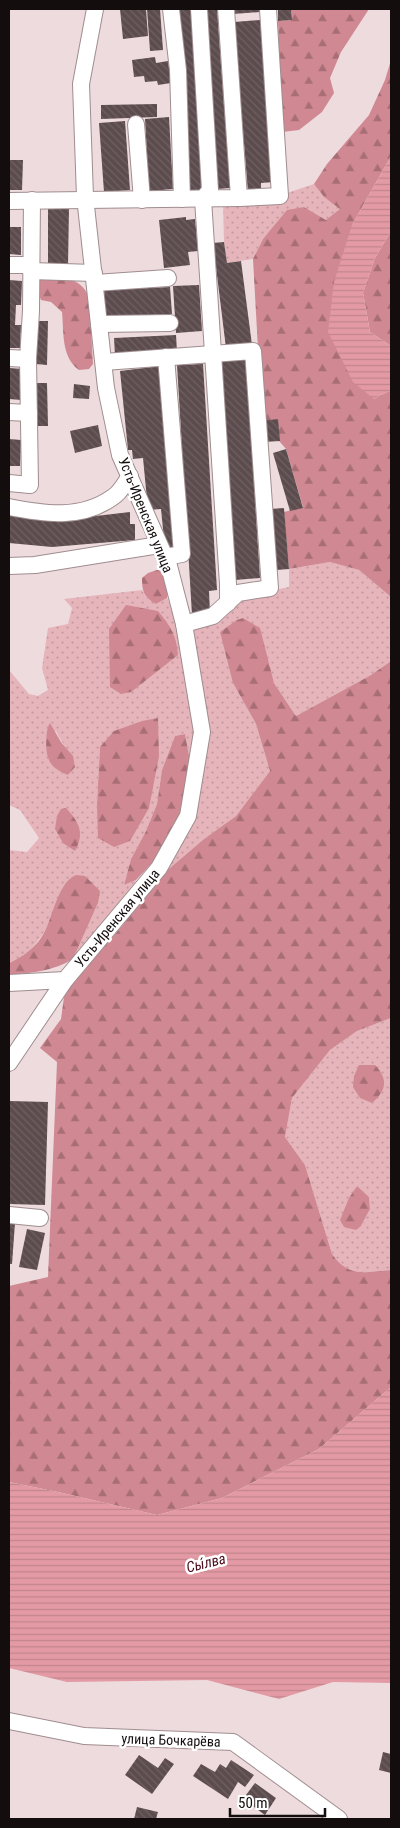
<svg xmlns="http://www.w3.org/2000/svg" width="400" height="1828" font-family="'Roboto Condensed',sans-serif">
	<defs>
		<pattern id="grass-dots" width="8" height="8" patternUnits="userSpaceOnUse" patternTransform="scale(1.25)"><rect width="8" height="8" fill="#e6b5bb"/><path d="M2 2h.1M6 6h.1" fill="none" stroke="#c49aa0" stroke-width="1.8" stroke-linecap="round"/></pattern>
		<pattern id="forest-firs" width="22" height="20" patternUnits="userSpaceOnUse" patternTransform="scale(1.25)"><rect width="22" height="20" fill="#d08892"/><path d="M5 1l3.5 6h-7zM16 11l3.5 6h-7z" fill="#a86e76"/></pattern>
		<pattern id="water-rules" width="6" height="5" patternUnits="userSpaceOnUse" patternTransform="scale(1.25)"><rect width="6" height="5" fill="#e39aa4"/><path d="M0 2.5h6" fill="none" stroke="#c2848c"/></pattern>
		<pattern id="building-back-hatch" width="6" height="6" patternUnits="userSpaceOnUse" patternTransform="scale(1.25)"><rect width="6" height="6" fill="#5c4c4e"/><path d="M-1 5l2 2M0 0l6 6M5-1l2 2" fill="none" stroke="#6e6163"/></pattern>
	</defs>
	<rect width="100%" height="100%" fill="#eedbdd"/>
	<g fill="url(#grass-dots)" fill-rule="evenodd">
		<path d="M314,184L324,197L341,209L326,220L304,207L263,239L253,259L227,263L224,242L223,202L284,194Z"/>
		<path d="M330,562L359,570L391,597V661L371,675L296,716L274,683L269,670L233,683L256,724L270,771L236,816L204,839L157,879L202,779L191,626L239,597L289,587V569Z"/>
		<path d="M142,590L146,597L156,604L167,598L182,626L196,730L191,766L185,734L175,736L162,770L157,804L146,831L131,859L124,885L136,880L133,889L73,959L98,903L63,888C52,917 41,951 9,963V850L27,852L39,838L20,810L9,805V670L29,694L38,696L48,690L42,668L48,628L68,624L72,608L64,599ZM142,721L159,757L153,786L97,804L100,747L130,726ZM56,731C62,745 71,751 75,766L68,775L49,760L46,736Z"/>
		<path d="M391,1018V1270C365,1272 349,1278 332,1254L305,1165L285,1137L292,1098L330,1050L357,1031ZM356,1186L369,1197L370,1209L361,1226Z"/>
	</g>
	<g fill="url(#forest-firs)">
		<path d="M291,9H369L341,52L330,78L334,93L322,112L299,130L282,132L278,21L292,20Z"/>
		<path d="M391,60V156L352,225L374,399L391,390V597L359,570L330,562L289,569L284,512L303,507L286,449L262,421L253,259L263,239L287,210L304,207L326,220L340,209L324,197L314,184L327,164L369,115L385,80Z"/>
		<path d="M391,231V346L370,332L363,293L375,258Z"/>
		<path d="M40,278C61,279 80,275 89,297L93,364L89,369L79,370C61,357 64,332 62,312L51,302L41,300L36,287Z"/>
		<path d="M157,570H163L169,587L167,598L156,604C144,597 142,592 142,578L148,573Z"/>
		<path d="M126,605L158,611C170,625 177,637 178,655L131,692L121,694L110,687L109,629Z"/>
		<path d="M243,618L260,628L274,683L296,716L371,675L391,661V1018L357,1031L330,1050L292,1098L285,1137L305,1165L332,1254C349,1278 365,1272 391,1270V1387L319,1449L222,1498L157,1515L58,1492L9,1482V1286L48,1277L57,1062L40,1048L61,1019L64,997L69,987L122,926L157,879L204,839L236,816L270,771L256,724L233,683L220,632L237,620Z"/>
		<path d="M158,718L159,757L149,808L130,841L114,847L98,838L97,804L100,747L114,731L142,721Z"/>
		<path d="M50,723L61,742L73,756L75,767L68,775C61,772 52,768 49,760C45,752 45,730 50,723Z"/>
		<path d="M185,734L191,766L178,824L151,864L136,880L124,885L131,859L146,831L157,804L162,770L175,736Z"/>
		<path d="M66,808C79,822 85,833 75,851L63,843L55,829L57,816L61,809Z"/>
		<path d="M76,875L85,876L100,891L98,903L73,959C54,971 31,973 9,975V963C19,959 30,951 38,942C53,925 55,884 76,875Z"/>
		<path d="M359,1065H375C388,1079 387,1090 372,1103L360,1098L353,1087L354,1076Z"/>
		<path d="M357,1186L369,1197L370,1209L361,1226L356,1230L344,1227L340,1220L349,1198Z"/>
	</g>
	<g fill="url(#water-rules)">
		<path d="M391,156V231L375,258L363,293L370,332L391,346V390L374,399L353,382L328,332L334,282L352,225Z"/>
		<path d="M391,1387V1683L333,1682L279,1699L207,1680L67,1682L9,1668V1482L58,1492L157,1515L222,1498L319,1449Z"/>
	</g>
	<g fill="url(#building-back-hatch)">
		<path d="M120,9H146L148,36L123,39Z"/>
		<path d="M147,9H160L163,50L150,51Z"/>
		<path d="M176,9H191L203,191L188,192Z"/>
		<path d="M205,9H217L230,188L217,189Z"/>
		<path d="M232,9H260V12L233,14Z"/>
		<path d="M278,9H291L292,20L278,21Z"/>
		<path d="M260,20L274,182L261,183V191L248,192L234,22Z"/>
		<path d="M155,57L156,63L168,61L171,83L158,85L157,81L145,82L144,76L134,77L132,60Z"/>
		<path d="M157,104V117L101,119V105Z"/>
		<path d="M169,117L173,189L149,191L145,119Z"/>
		<path d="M125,121L130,190L104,192L99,123Z"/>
		<path d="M9,160H23L22,190H9Z"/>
		<path d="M48,208H69L68,266H48Z"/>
		<path d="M186,217V220L195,219L198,251L188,252L190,265L164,268L159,220Z"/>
		<path d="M9,227H21V255L9,254Z"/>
		<path d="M224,242L227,263L241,261L252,345L226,348L213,243Z"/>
		<path d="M9,280L22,281L21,305H16L15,325H21L20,348H9Z"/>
		<path d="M199,285L202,331L176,333L173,286Z"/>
		<path d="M170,287L172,314L105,317L104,290Z"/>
		<path d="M38,321H48L47,365L36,364Z"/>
		<path d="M176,335L177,352L115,355L114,338Z"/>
		<path d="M246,358L260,578L235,580L221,360Z"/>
		<path d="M203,364L217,590L209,591L210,613L192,615L177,365Z"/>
		<path d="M160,366L179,547L165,549L161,509L148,510L143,458L133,459L132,450H128L120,371Z"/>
		<path d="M9,368L23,369L21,400L9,399Z"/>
		<path d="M36,383H47L48,426H38Z"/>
		<path d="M74,384L90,386L89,399L73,398Z"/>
		<path d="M278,419L280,441L264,442L262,421Z"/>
		<path d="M98,425L102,446L75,453L70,431Z"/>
		<path d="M9,439L21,440L20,466H9Z"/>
		<path d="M286,449L303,508L290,511L273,453Z"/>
		<path d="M284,508L289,569L276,570L270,509Z"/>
		<path d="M130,512V524H135V540L52,547L9,543V514L70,519Z"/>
		<path d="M9,1101L48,1102L45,1205L9,1204Z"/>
		<path d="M9,1222L15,1223L12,1264H9Z"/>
		<path d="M27,1229L45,1233L37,1270L19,1267Z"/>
		<path d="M383,1752L391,1754V1773L379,1770Z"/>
		<path d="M139,1755L158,1768L165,1758L174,1764L152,1794L125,1775Z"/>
		<path d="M231,1760L254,1775L245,1787L238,1782L228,1799L193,1776L201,1764L215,1772L220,1764L226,1768Z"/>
		<path d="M255,1783L276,1798L265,1815L243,1799Z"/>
		<path d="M137,1807L158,1812L156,1819H134Z"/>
	</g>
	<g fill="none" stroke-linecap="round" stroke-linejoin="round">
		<defs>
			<g id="minor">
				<path d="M171,9L178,70L182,199"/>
				<path d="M199,9L210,190L203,199L228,584V603"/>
				<path d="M226,9L239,198"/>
				<path d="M136,124L142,200"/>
				<path d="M9,201L239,198L280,196L268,9"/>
				<path d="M9,265H31"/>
				<path d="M31,271L94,273"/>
				<path d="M95,283L168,278"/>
				<path d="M99,324L170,323"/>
				<path d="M9,358L28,359"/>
				<path d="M104,362L253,351L270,588L238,593L213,616L184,624"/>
				<path d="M9,412L29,413"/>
				<path d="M9,483L30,485L28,359L31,311L32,200"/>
				<path d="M9,507C44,514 81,520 113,497C120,493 125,483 130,476"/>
				<path d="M165,557L182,554L166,357"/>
				<path d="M9,566L35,565L159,545"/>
				<path d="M9,983L65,980"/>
				<path d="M9,1063L65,980L159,868L188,816L202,732L184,624L169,566L120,455L106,388L85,197L81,84L95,9"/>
				<path d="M9,1215L40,1218"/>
				<path d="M9,1721L84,1736L233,1742L339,1819"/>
			</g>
		</defs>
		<use href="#minor" stroke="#9f8d8f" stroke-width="18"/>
		<use href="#minor" stroke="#fff" stroke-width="16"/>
	</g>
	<g text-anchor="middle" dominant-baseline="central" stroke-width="5" stroke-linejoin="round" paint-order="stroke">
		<g font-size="14" fill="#130d0e" stroke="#fff">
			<text transform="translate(146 515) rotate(68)">Усть-Иренская улица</text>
			<text transform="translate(117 918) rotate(-50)">Усть-Иренская улица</text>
			<text transform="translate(171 1740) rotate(2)">улица Бочкарёва</text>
		</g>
		<g font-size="15" font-style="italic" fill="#4d0d1e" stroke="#fff">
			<text transform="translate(206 1563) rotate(-14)">Сы́лва</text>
		</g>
	</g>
	<rect width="400" height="1828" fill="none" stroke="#130d0e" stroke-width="20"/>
	<path d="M230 1808v8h95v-8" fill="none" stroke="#130d0e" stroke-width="2.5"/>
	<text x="238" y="1808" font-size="15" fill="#130d0e" stroke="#ffffff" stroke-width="4" paint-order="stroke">50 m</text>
</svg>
